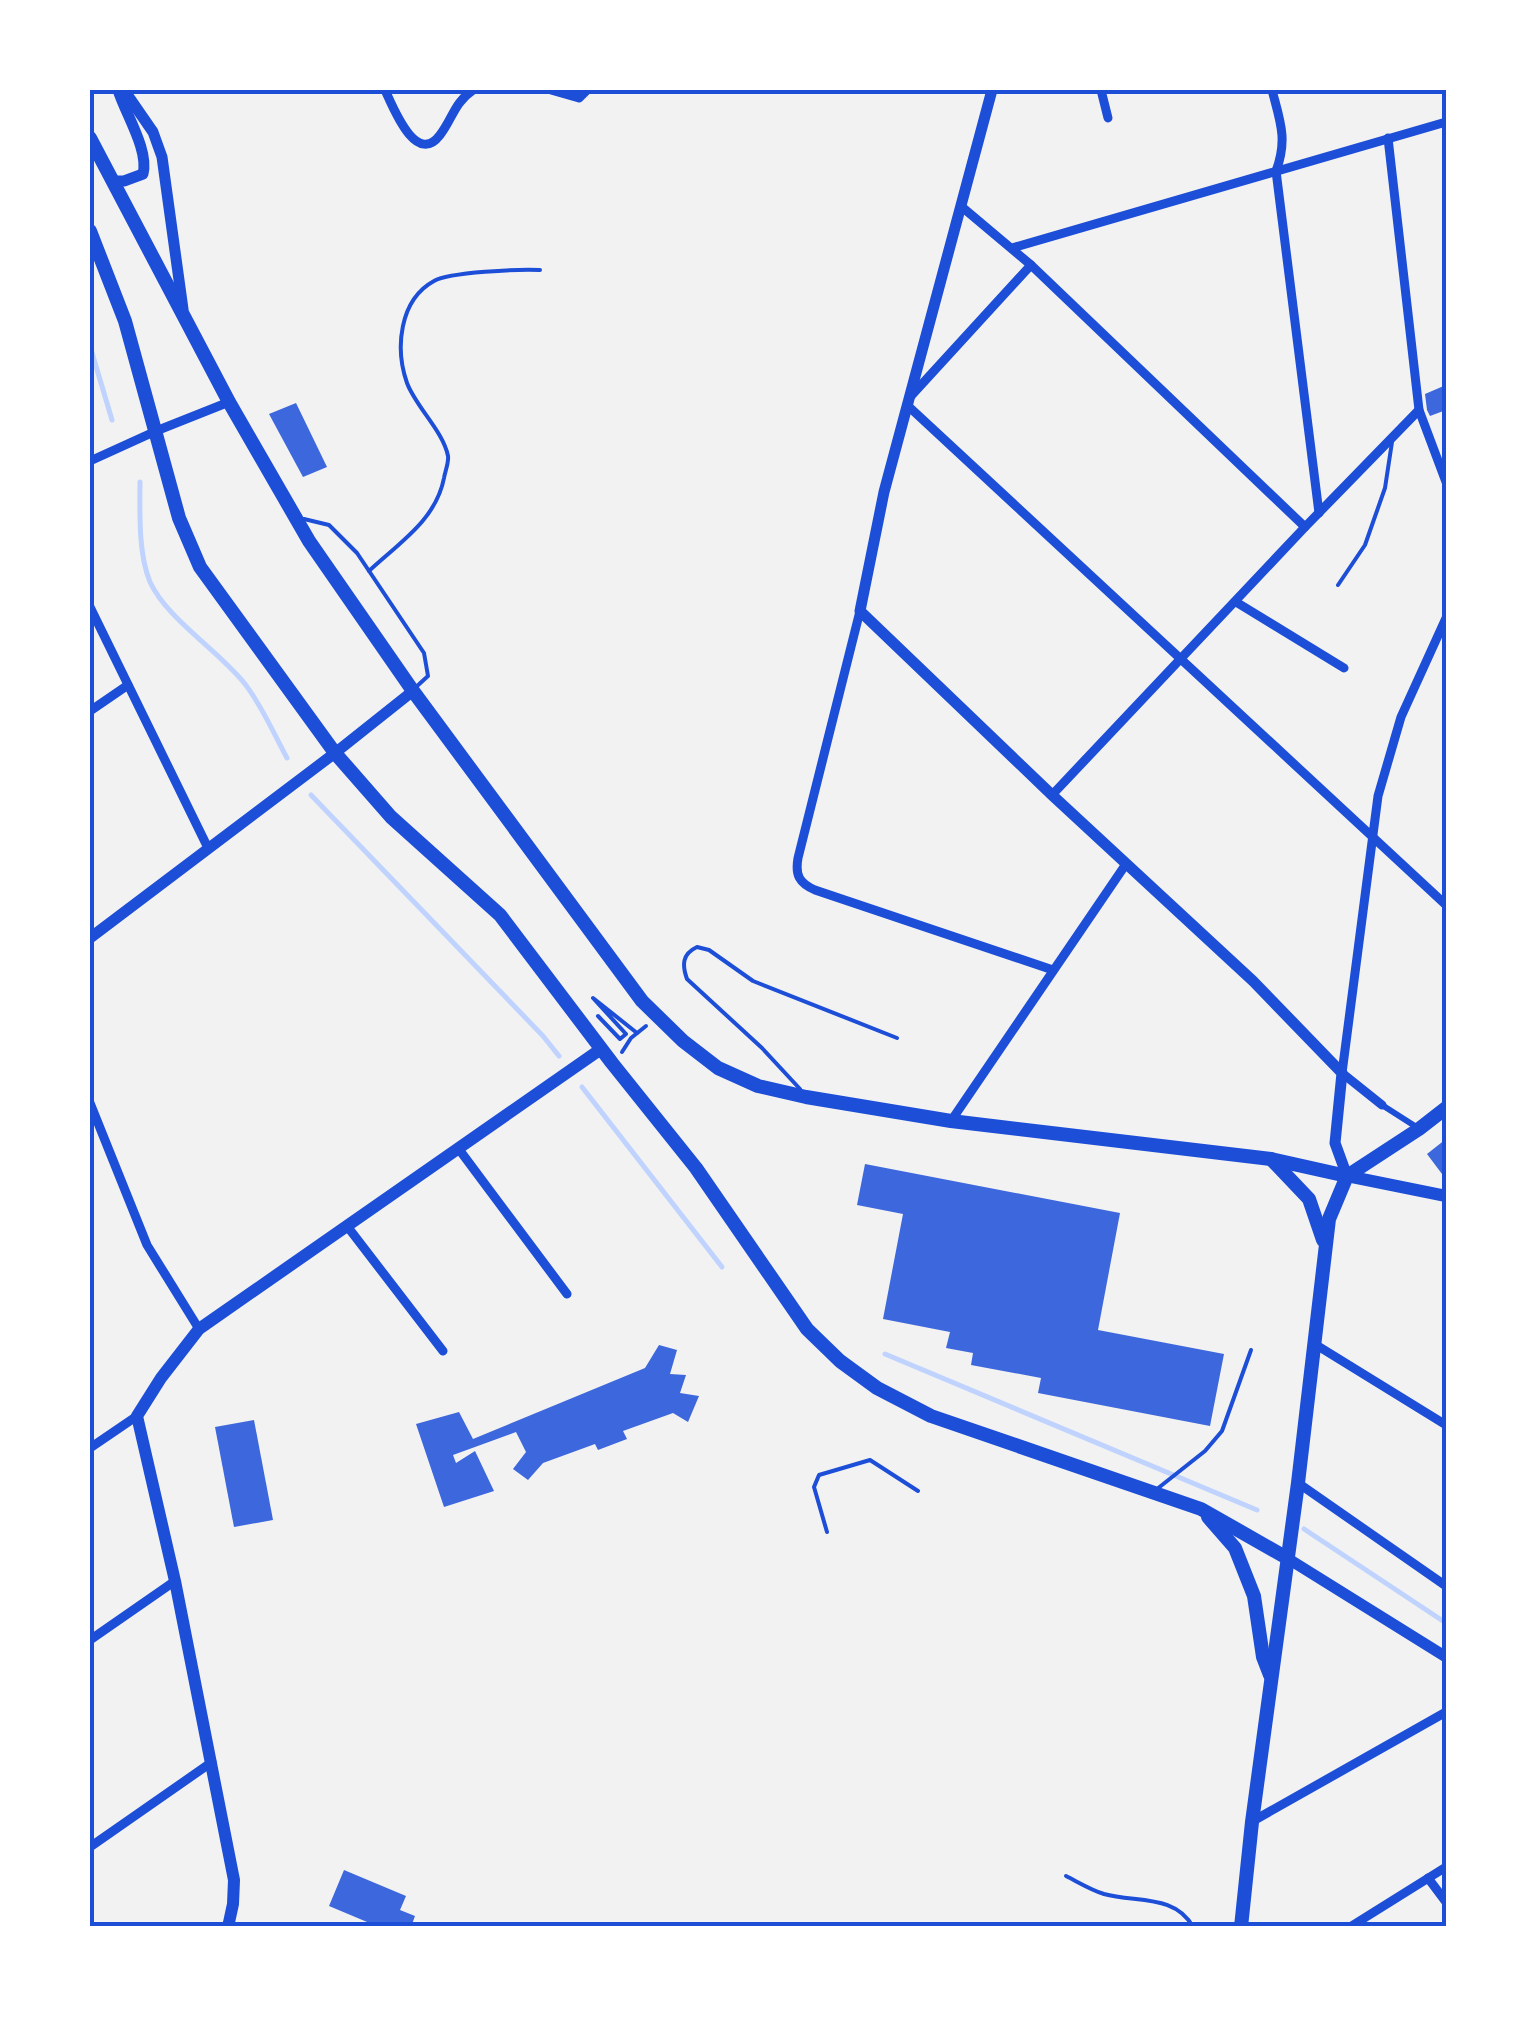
<svg xmlns="http://www.w3.org/2000/svg" width="1536" height="2017" font-family="'Source Sans 3',sans-serif">
	<rect width="100%" height="100%" fill="#f2f2f2"/>
	<g fill="none" stroke-linecap="round" stroke-linejoin="round">
		<g stroke="#bfd3fe" stroke-width="5">
			<path d="M90,346L112,420"/>
			<path d="M140,482C140,512 138,553 150,582C167,619 219,651 245,684C262,706 274,734 287,758"/>
			<path d="M311,795L543,1036L559,1056"/>
			<path d="M582,1087L722,1267"/>
			<path d="M885,1354L1257,1510"/>
			<path d="M1304,1529L1446,1623"/>
		</g>
	</g>
	<g fill="#3d67dc">
		<path d="M1446,385V410L1430,416L1427,410L1425,394Z"/>
		<path d="M296,403L327,467L303,477L269,414Z"/>
		<path d="M1446,1139V1171L1442,1174L1427,1154Z"/>
		<path d="M865,1164L1120,1213L1098,1330L1224,1354L1210,1426L1038,1393L1041,1378L971,1365L973,1353L946,1348L950,1332L883,1319L903,1214L857,1205Z"/>
		<path d="M659,1345L677,1350L670,1374L686,1375L680,1393L699,1396L688,1422L673,1413L623,1431L627,1439L598,1450L595,1444L543,1463L528,1480L513,1469L526,1452L516,1432L453,1455L456,1463L475,1451L494,1491L444,1507L416,1424L459,1412L473,1439L645,1368Z"/>
		<path d="M254,1420L273,1520L234,1527L215,1427Z"/>
		<path d="M344,1870L406,1896L400,1910L415,1916L411,1927H379L329,1906Z"/>
	</g>
	<g fill="none" stroke-linecap="round" stroke-linejoin="round">
		<g stroke="#1d4ed8" stroke-width="4">
			<path d="M598,1016L620,1039L626,1034L593,998L637,1033"/>
			<path d="M622,1052L631,1038L646,1026"/>
			<path d="M1066,1876C1078,1882 1091,1890 1104,1894C1136,1903 1175,1894 1193,1927"/>
		</g>
		<g stroke="#1d4ed8" stroke-width="4">
			<path d="M304,519L329,525L357,553L424,653L428,676L416,687"/>
			<path d="M369,571C399,543 436,520 444,478C445,472 449,462 448,456C443,431 416,407 407,383C395,349 399,300 434,281C449,272 520,269 540,270"/>
			<path d="M1338,585L1365,545L1385,488L1392,442"/>
			<path d="M800,1089L762,1048L687,979C682,965 682,954 697,947L709,950L753,981L897,1038"/>
			<path d="M1157,1489L1205,1451L1222,1431L1251,1350"/>
			<path d="M827,1532L814,1487L819,1475L870,1460L918,1491"/>
		</g>
		<path stroke="#1d4ed8" stroke-width="6" d="M1382,1105L1418,1128"/>
		<g stroke="#1d4ed8" stroke-width="9">
			<path d="M385,90C393,107 416,167 440,135C453,118 454,103 473,90"/>
			<path d="M551,90L579,98L587,90"/>
			<path d="M1101,90L1108,118"/>
			<path d="M1272,90C1280,121 1288,139 1276,171L1319,513"/>
			<path d="M1388,138L1419,410L1446,482"/>
			<path d="M962,207L1031,265L1305,527"/>
			<path d="M1012,248L1446,122"/>
			<path d="M911,396L1031,265"/>
			<path d="M907,405L1446,905"/>
			<path d="M90,461L156,431L229,402"/>
			<path d="M1236,602L1344,668"/>
			<path d="M90,607L208,848"/>
			<path d="M860,611L798,858C795,875 799,883 815,890L1053,970"/>
			<path d="M90,711L128,685"/>
			<path d="M1052,795L1305,527L1419,410"/>
			<path d="M90,1103L147,1245L199,1329"/>
			<path d="M1382,1105L1342,1073L1378,796L1401,717L1446,618"/>
			<path d="M951,1121L1126,864"/>
			<path d="M458,1148L567,1294"/>
			<path d="M347,1226L443,1351"/>
			<path d="M1313,1343L1446,1425"/>
			<path d="M90,1448L137,1416"/>
			<path d="M1298,1483L1446,1586"/>
			<path d="M90,1640L175,1581"/>
			<path d="M1253,1821L1446,1712"/>
			<path d="M90,1847L212,1762"/>
			<path d="M1428,1878L1446,1902"/>
			<path d="M1350,1927L1446,1867"/>
		</g>
		<g stroke="#1d4ed8" stroke-width="11">
			<path d="M124,90L153,132L162,157L183,309"/>
			<path d="M992,90L884,492L860,611L1052,795L1253,981L1342,1073L1335,1143L1347,1176"/>
			<path d="M112,181H124L143,174C149,150 126,115 118,90"/>
			<path d="M90,938L335,753L413,691"/>
			<path d="M1287,1558L1446,1657"/>
		</g>
		<g stroke="#1d4ed8" stroke-width="12">
			<path d="M1347,1176L1446,1196"/>
			<path d="M228,1927L233,1904L234,1880L175,1581L137,1416L161,1378L199,1329L601,1049"/>
		</g>
		<g stroke="#1d4ed8" stroke-width="14">
			<path d="M90,138L229,402L309,541L413,691L642,1001L683,1041L718,1068L758,1086L806,1097L951,1121L1271,1159L1347,1176"/>
			<path d="M90,231L125,321L179,518L200,567L335,753L391,817L500,915L612,1063L696,1168L807,1329L840,1361L877,1388L931,1416L1201,1509L1287,1558"/>
			<path d="M1271,1159L1309,1199L1323,1240"/>
			<path d="M1347,1176L1419,1129L1446,1108"/>
			<path d="M1208,1517L1235,1548L1254,1596L1263,1657L1270,1675"/>
			<path d="M1241,1927L1252,1822L1298,1483L1329,1219L1347,1176"/>
		</g>
	</g>
	<rect width="1536" height="2017" fill="none" stroke="#ffffff" stroke-width="185"/>
	<rect x="92" y="92" width="1352" height="1832" fill="none" stroke="#1d4ed8" stroke-width="4"/>
</svg>
